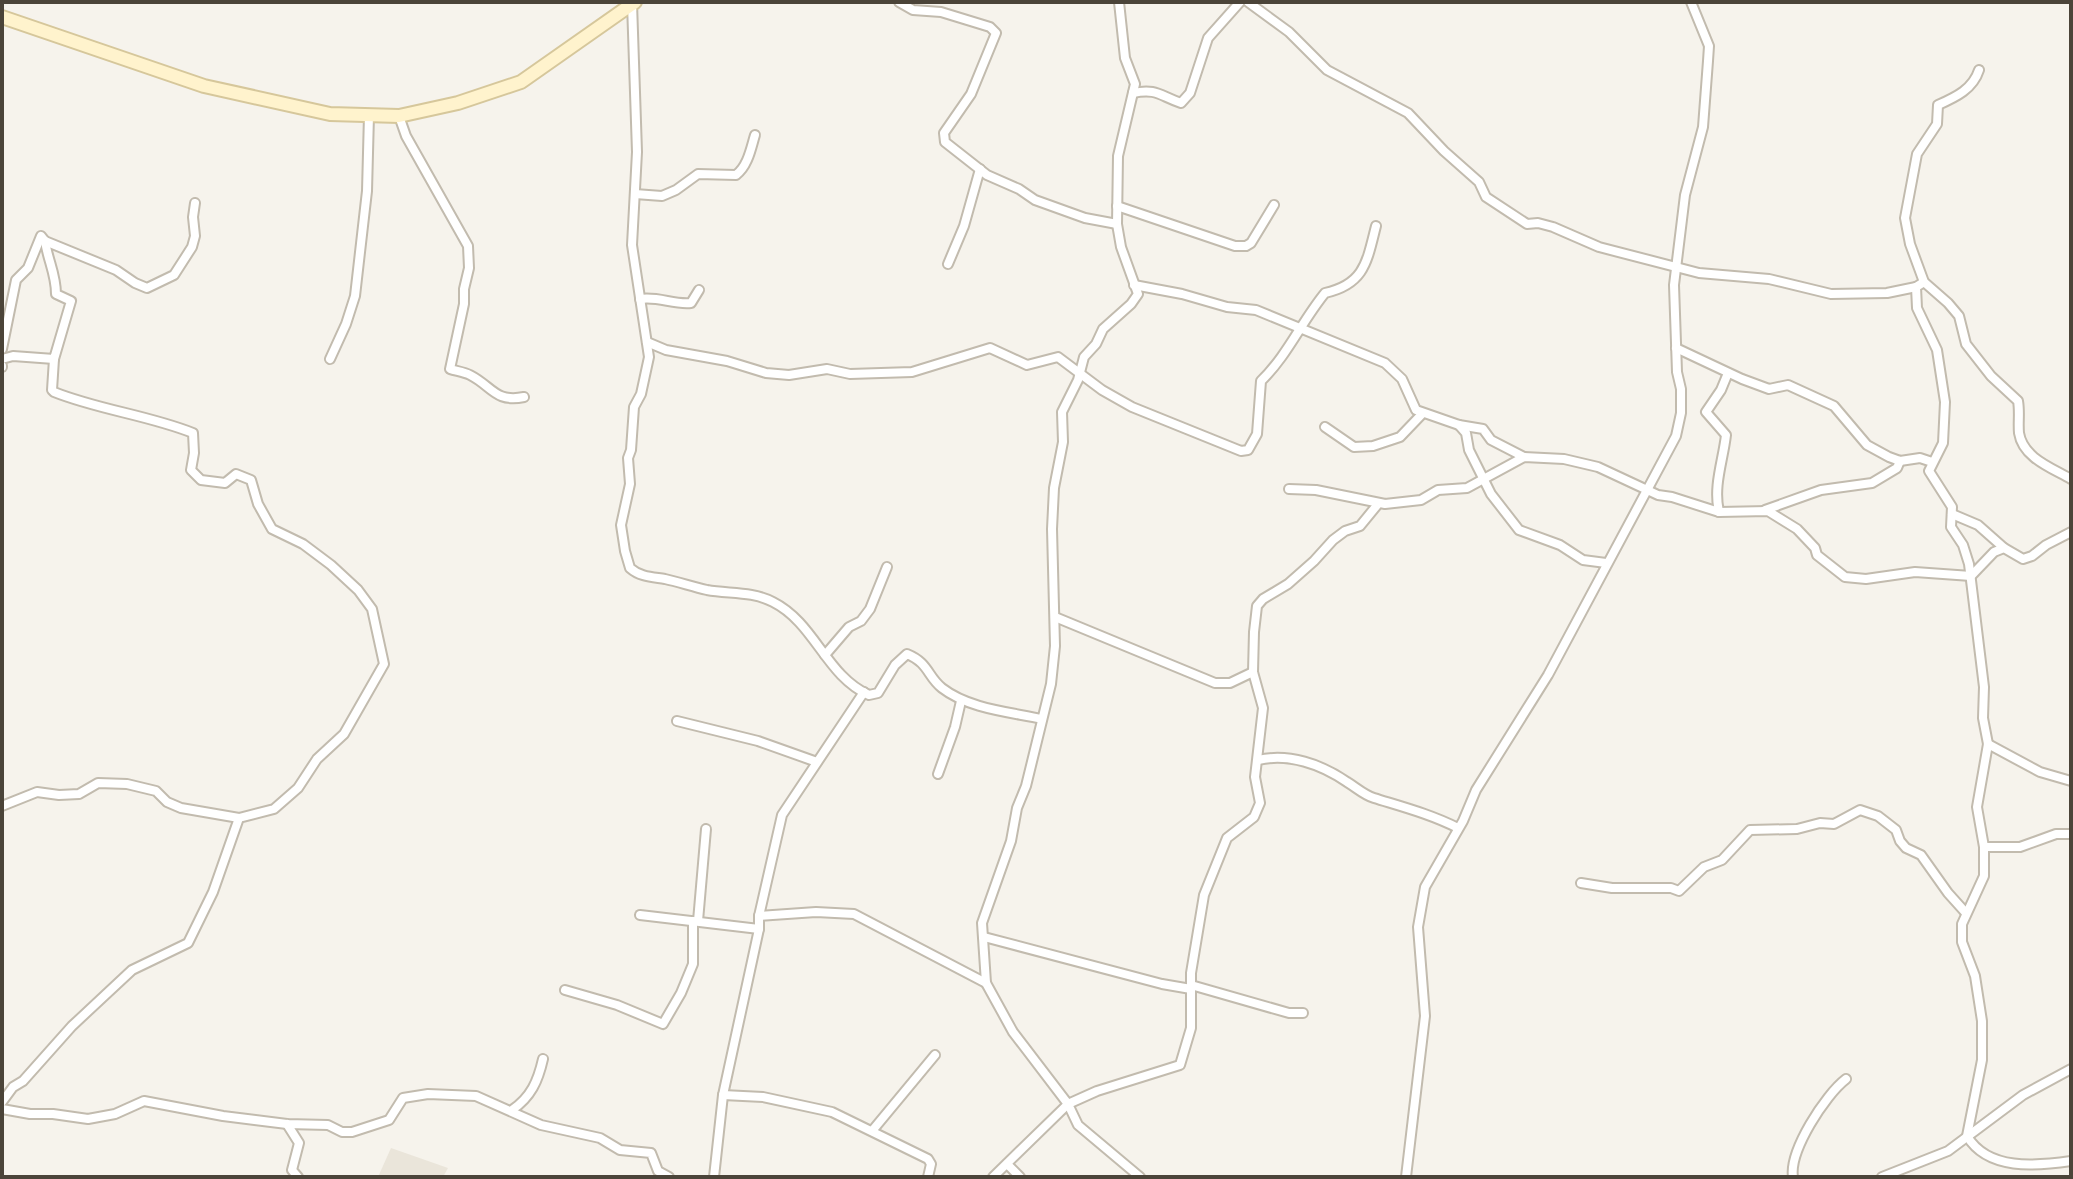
<svg xmlns="http://www.w3.org/2000/svg" width="2073" height="1179" font-family="'IBM Plex Sans',sans-serif">
	<rect width="100%" height="100%" fill="#f6f3ec"/>
	<path fill="#eae5da" d="M391,1148L448,1168L443,1177H378Z"/>
	<g fill="none" stroke-linecap="round" stroke-linejoin="round">
		<defs>
			<g id="street">
				<path d="M899,2L913,10L941,12L990,27L996,33L971,94L944,133L945,142L987,175L1019,189L1035,200L1085,218L1117,224"/>
				<path d="M1248,2L1289,32L1327,70L1408,113L1444,151L1479,182L1486,197L1527,224L1538,223L1553,227L1599,247L1699,273L1769,279L1831,294L1887,293L1916,287"/>
				<path d="M632,3L637,152L632,245L649,357L641,394L634,407L631,450L628,458L630,484L621,525L625,551L630,568C640,577 653,577 665,579C679,582 693,587 707,590C729,594 752,591 773,602C815,623 826,676 869,695L878,693L895,665L907,654C929,663 927,676 942,688C969,709 1010,712 1042,719"/>
				<path d="M1979,70C1973,89 1956,97 1938,105L1937,124L1917,154L1905,218L1910,244L1924,282L1948,303L1959,316L1966,344L1991,376L2018,401C2020,412 2018,422 2019,433C2023,458 2052,468 2071,479"/>
				<path d="M1133,93C1157,88 1160,96 1181,103L1190,93L1208,38L1240,2"/>
				<path d="M399,116L406,136L468,246L469,268L464,289V304L450,369C456,371 464,372 470,375C492,386 495,403 524,397"/>
				<path d="M635,194L662,196L676,190L698,174L736,175C748,166 751,148 755,135"/>
				<path d="M1117,206L1235,246H1246L1251,243L1274,205"/>
				<path d="M948,264L964,226L980,169"/>
				<path d="M1924,282L1916,287L1917,308L1937,350L1945,402L1943,443L1929,471L1952,507L1951,527L1963,545L1969,564L1984,687L1983,718L1988,744L1977,807L1984,847V876L1962,924V942L1975,976L1982,1021V1060L1967,1136C1988,1171 2036,1166 2071,1161"/>
				<path d="M1134,285L1182,294L1227,307L1256,310L1385,363L1402,379L1416,410L1459,425L1483,429L1491,440L1524,457"/>
				<path d="M640,299C658,296 674,305 691,303L699,290"/>
				<path d="M647,342L666,350L727,361L766,373L789,375L827,369L850,374L912,372L990,348L1027,365L1058,357L1102,390L1132,407L1241,451L1248,450L1257,434L1261,381C1287,356 1302,321 1325,293C1365,284 1367,261 1376,226"/>
				<path d="M1676,348L1742,379L1769,389L1788,385L1834,406L1867,445L1889,457L1900,461L1920,458L1932,462"/>
				<path d="M2,349L16,280L28,268L41,236L45,241L116,270L135,283L147,288L174,275L192,247L195,236L193,217L195,203"/>
				<path d="M2,359L13,356L54,359L71,301L56,294C56,274 48,261 45,241"/>
				<path d="M330,359L346,324L355,296L367,191L369,115"/>
				<path d="M2,366V367"/>
				<path d="M1728,373L1721,390L1706,412L1726,435C1723,461 1713,486 1719,512L1768,511L1797,529L1815,548L1817,555L1845,577L1866,579L1915,572L1971,576L1994,552L2004,548L2023,559L2032,556L2046,545L2071,532"/>
				<path d="M1459,425L1466,433L1469,450L1491,494L1519,530L1560,545L1583,560L1606,563"/>
				<path d="M1325,427L1354,447L1373,446L1400,437L1422,414"/>
				<path d="M1289,489L1316,490L1385,504L1421,500L1438,490L1467,488L1524,457L1564,459L1598,467L1658,495L1672,497L1719,512"/>
				<path d="M1765,510L1821,490L1872,483L1897,468L1900,461"/>
				<path d="M1952,514L1978,525L2004,548"/>
				<path d="M1055,617L1215,683H1230L1253,672"/>
				<path d="M825,655L849,627L861,621L870,609L887,567"/>
				<path d="M677,721L758,741L817,762"/>
				<path d="M1988,744L2040,772L2071,781"/>
				<path d="M1258,760C1289,753 1321,764 1347,782C1357,788 1364,795 1374,798C1403,807 1430,814 1458,828"/>
				<path d="M938,774L955,727L961,701"/>
				<path d="M2,806L37,792L59,795L79,794L98,783L127,784L156,791L167,802L181,808L239,818"/>
				<path d="M1984,847H2020L2056,834H2071"/>
				<path d="M1581,883L1612,888H1671L1679,891L1704,867L1722,860L1750,830L1797,829L1820,823L1834,824L1860,810L1878,816L1896,830L1900,841L1906,848L1921,855L1948,893L1966,913"/>
				<path d="M640,915L759,929"/>
				<path d="M759,916L816,912L854,914L986,983"/>
				<path d="M698,921L706,829"/>
				<path d="M984,937L1162,984L1191,989"/>
				<path d="M1191,985L1289,1013H1303"/>
				<path d="M565,990L617,1005L663,1024L681,993L693,964V921"/>
				<path d="M723,1095L763,1097L832,1112L928,1159L931,1164L928,1177"/>
				<path d="M2,1102L13,1087L23,1081L72,1026L132,970L188,943L213,892L239,818L274,809L298,788L317,759L344,734L384,664L372,609L358,590L331,565L303,544L272,529L258,504L251,480L236,474L225,483L201,480L191,470L194,453L193,433C148,415 99,410 54,392L52,390L54,359"/>
				<path d="M2,1109L30,1114H53L88,1119L115,1114L144,1101L223,1116L287,1124L328,1125L342,1132H352L389,1120L403,1098L428,1094L476,1096L541,1125L600,1138L620,1150L651,1153L658,1171L669,1177"/>
				<path d="M512,1110C531,1097 538,1081 543,1059"/>
				<path d="M287,1124L299,1143L292,1170L298,1177"/>
				<path d="M872,1131L935,1055"/>
				<path d="M1007,1164L1020,1177"/>
				<path d="M714,1177L723,1095L759,929V916L782,815L864,692"/>
				<path d="M993,1177L1068,1104L1013,1032L986,983L982,923L1011,841L1017,808L1026,786L1051,684L1055,646L1052,529L1054,488L1063,442L1062,412L1078,380L1084,357L1096,344L1103,329L1131,304L1138,294L1121,247L1117,224L1118,156L1135,84L1125,58L1119,2"/>
				<path d="M1140,1177L1078,1125L1068,1104L1097,1091L1180,1065L1191,1028V973L1204,895L1227,838L1254,817L1260,803L1255,777L1263,708L1253,672L1254,632L1257,606L1263,599L1288,584L1314,561L1333,540L1345,531L1360,526L1378,504"/>
				<path d="M1406,1177L1425,1016L1418,927L1425,887L1463,821L1476,790L1548,675L1676,436L1681,413V389L1677,372L1674,285L1685,195L1703,127L1708,61L1709,46L1691,2"/>
				<path d="M1793,1177C1789,1151 1825,1095 1846,1079"/>
				<path d="M1882,1177L1948,1151L2023,1095L2071,1069"/>
			</g>
			<path id="secondary" d="M2,17L204,86L330,114L399,116L458,103L521,82L635,2"/>
		</defs>
		<use href="#street" stroke="#c2bbae" stroke-width="12"/>
		<use href="#secondary" stroke="#d6c79b" stroke-width="16"/>
		<use href="#street" stroke="#fff" stroke-width="8"/>
		<use href="#secondary" stroke="#fff3cd" stroke-width="12"/>
	</g>
	<rect width="2073" height="1179" fill="none" stroke="#4b4439" stroke-width="8"/>
</svg>
